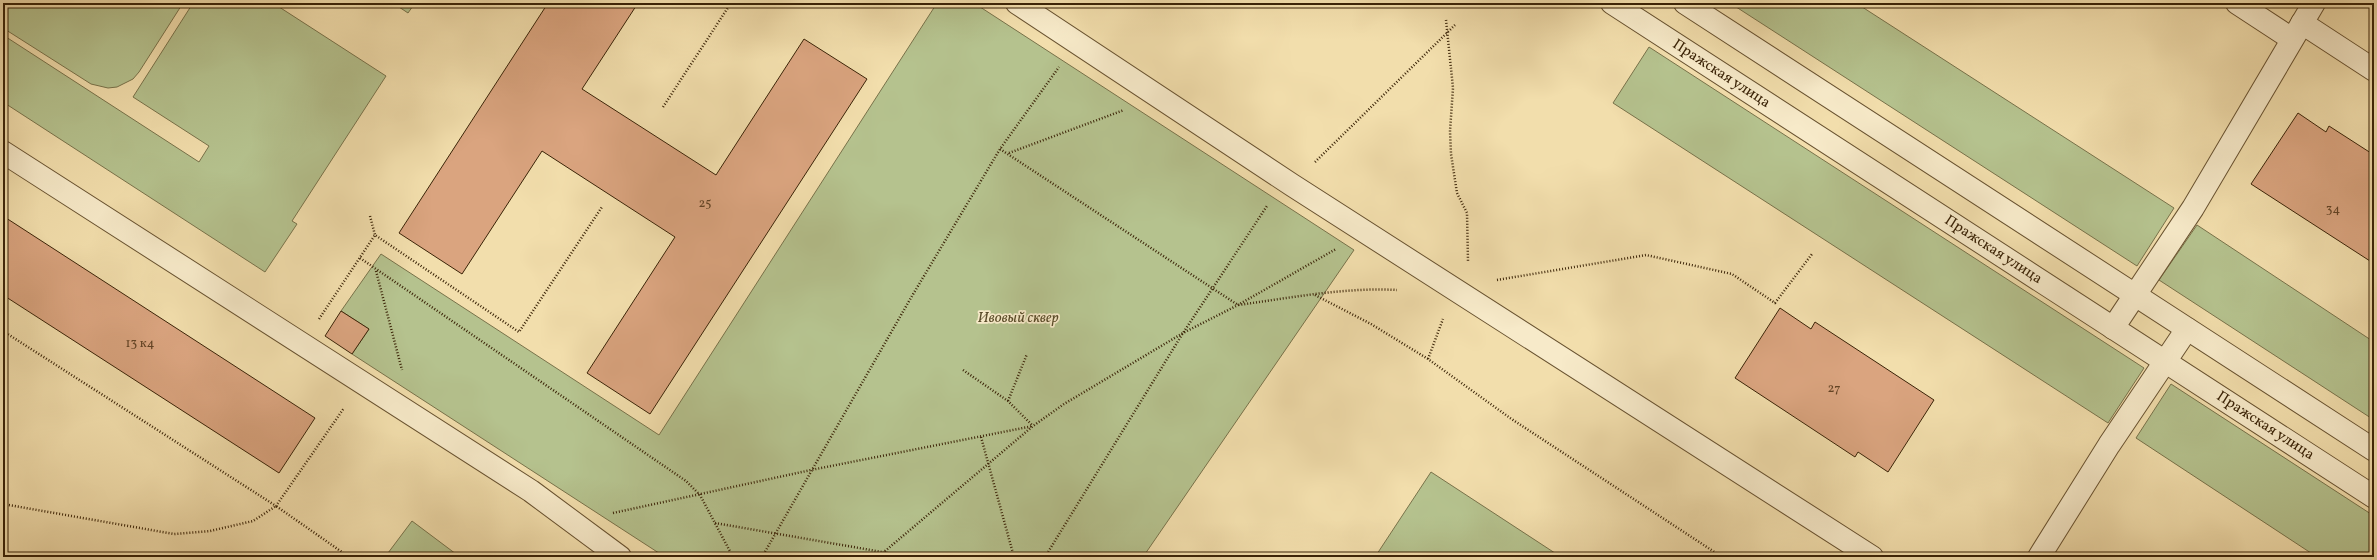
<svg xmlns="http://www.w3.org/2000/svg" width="2377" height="560" font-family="Vollkorn,serif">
	<rect width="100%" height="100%" fill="#f2deac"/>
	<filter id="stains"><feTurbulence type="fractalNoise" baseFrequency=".005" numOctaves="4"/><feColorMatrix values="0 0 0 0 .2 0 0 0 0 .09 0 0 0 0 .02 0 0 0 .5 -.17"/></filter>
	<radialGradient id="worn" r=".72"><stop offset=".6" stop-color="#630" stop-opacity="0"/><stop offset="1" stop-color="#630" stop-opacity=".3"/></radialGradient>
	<g fill="#b5c28e" stroke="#78724a">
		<path d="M3,3H183L139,72L133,79L117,87L108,88L91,84L3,28Z"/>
		<path d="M193,3H273L386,76L292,221L297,224L265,272L3,102V35L199,162L209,146L133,97Z"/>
		<path d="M393,3H415L408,13Z"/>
		<path d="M937,3H974L1354,250L1143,557H665L352,354L369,329L341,311L381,254L659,435Z"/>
		<path d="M1730,3H1856L2174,208L2137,266Z"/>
		<path d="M1649,47L2144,368L2108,423L1613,103Z"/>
		<path d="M2197,225L2374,342V420L2159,280Z"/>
		<path d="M2171,384L2374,516V557H2317L2136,438Z"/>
		<path d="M1431,472L1561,557H1375Z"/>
		<path d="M412,521L460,557H385Z"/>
	</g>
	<g fill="#daa47f" stroke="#3a2307">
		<path d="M548,3H638L582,89L716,175L804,39L867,79L650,414L587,373L675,237L542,151L462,274L399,233Z"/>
		<path d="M2298,113L2326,132L2329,126L2374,155V256L2370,261L2251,184Z"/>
		<path d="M3,216L315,418L279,473L3,295Z"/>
		<path d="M1780,308L1811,329L1815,322L1934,400L1888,472L1858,452L1855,457L1735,378Z"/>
		<path d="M341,311L369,329L352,354L325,336Z"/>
	</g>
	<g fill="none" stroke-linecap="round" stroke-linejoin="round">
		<defs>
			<g id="minor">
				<path d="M1017,3L1292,185L1872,557"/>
				<path d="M1612,3L2374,497"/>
				<path d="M1685,3L2374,450"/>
				<path d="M2237,3L2292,39"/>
				<path d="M2302,23L2374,70"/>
				<path d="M3,152L531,491L620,557"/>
				<path d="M2113,328L2193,208L2314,3"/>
				<path d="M2039,557L2109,445L2187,329"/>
			</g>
		</defs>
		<use href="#minor" stroke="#685230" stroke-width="24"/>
		<g stroke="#3a2307" stroke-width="2.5" stroke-dasharray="1 2" stroke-linecap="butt">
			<path d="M1446,20L1453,88L1450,131L1451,154L1457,193L1467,213L1468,261"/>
			<path d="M663,107L731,3"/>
			<path d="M1000,149L1238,305C1290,298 1345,287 1397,290"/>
			<path d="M1009,153L1124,110"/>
			<path d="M1315,162L1455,25"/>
			<path d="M370,216L375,235"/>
			<path d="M360,258L686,481L700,495L733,557"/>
			<path d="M376,271L402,370"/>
			<path d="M1497,280L1646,255L1732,274L1775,303L1812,254"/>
			<path d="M1315,295L1371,324L1428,359L1510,418L1722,557"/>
			<path d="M319,319L375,235L519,332L602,207"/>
			<path d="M3,331L276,506L344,408"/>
			<path d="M1428,359L1443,319"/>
			<path d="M963,370L1008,401L1033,426"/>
			<path d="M1008,401L1027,354"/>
			<path d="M981,437L1014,557"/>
			<path d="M3,504L174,534L210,531L253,521L276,506L349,557"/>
			<path d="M613,513L811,470L1033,426"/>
			<path d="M715,523L911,557"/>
			<path d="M762,557L912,296L1000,149L1059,67"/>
			<path d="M878,557L1033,426L1064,404L1183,333L1238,305L1336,249"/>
			<path d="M1045,557L1183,333L1267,206"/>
		</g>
		<use href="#minor" stroke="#f7eac9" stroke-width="22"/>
	</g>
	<g text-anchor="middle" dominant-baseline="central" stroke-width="3.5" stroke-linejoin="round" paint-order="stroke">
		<g font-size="13" fill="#624325">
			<text x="705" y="204">25</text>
			<text x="2333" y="210">34</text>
			<text x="140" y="344">13 к4</text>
			<text x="1834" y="389">27</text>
		</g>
		<g font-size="15" fill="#3a2307" stroke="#f7eac9">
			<text transform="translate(1721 74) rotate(33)">Пражская улица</text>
			<text transform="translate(1993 250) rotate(33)">Пражская улица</text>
			<text transform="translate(2265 426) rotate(33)">Пражская улица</text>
		</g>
		<g font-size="15" font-style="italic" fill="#594b29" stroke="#f7eac9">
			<text x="1018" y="318">Ивовый сквер</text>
		</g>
	</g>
	<rect width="2377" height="560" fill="none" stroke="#f2deac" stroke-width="16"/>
	<rect x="4" y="4" width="2369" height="552" fill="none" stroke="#3a2307" stroke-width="2"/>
	<rect x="8" y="8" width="2361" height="544" fill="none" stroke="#3a2307"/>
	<rect width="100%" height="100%" filter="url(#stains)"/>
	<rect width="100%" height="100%" fill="url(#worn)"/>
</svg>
